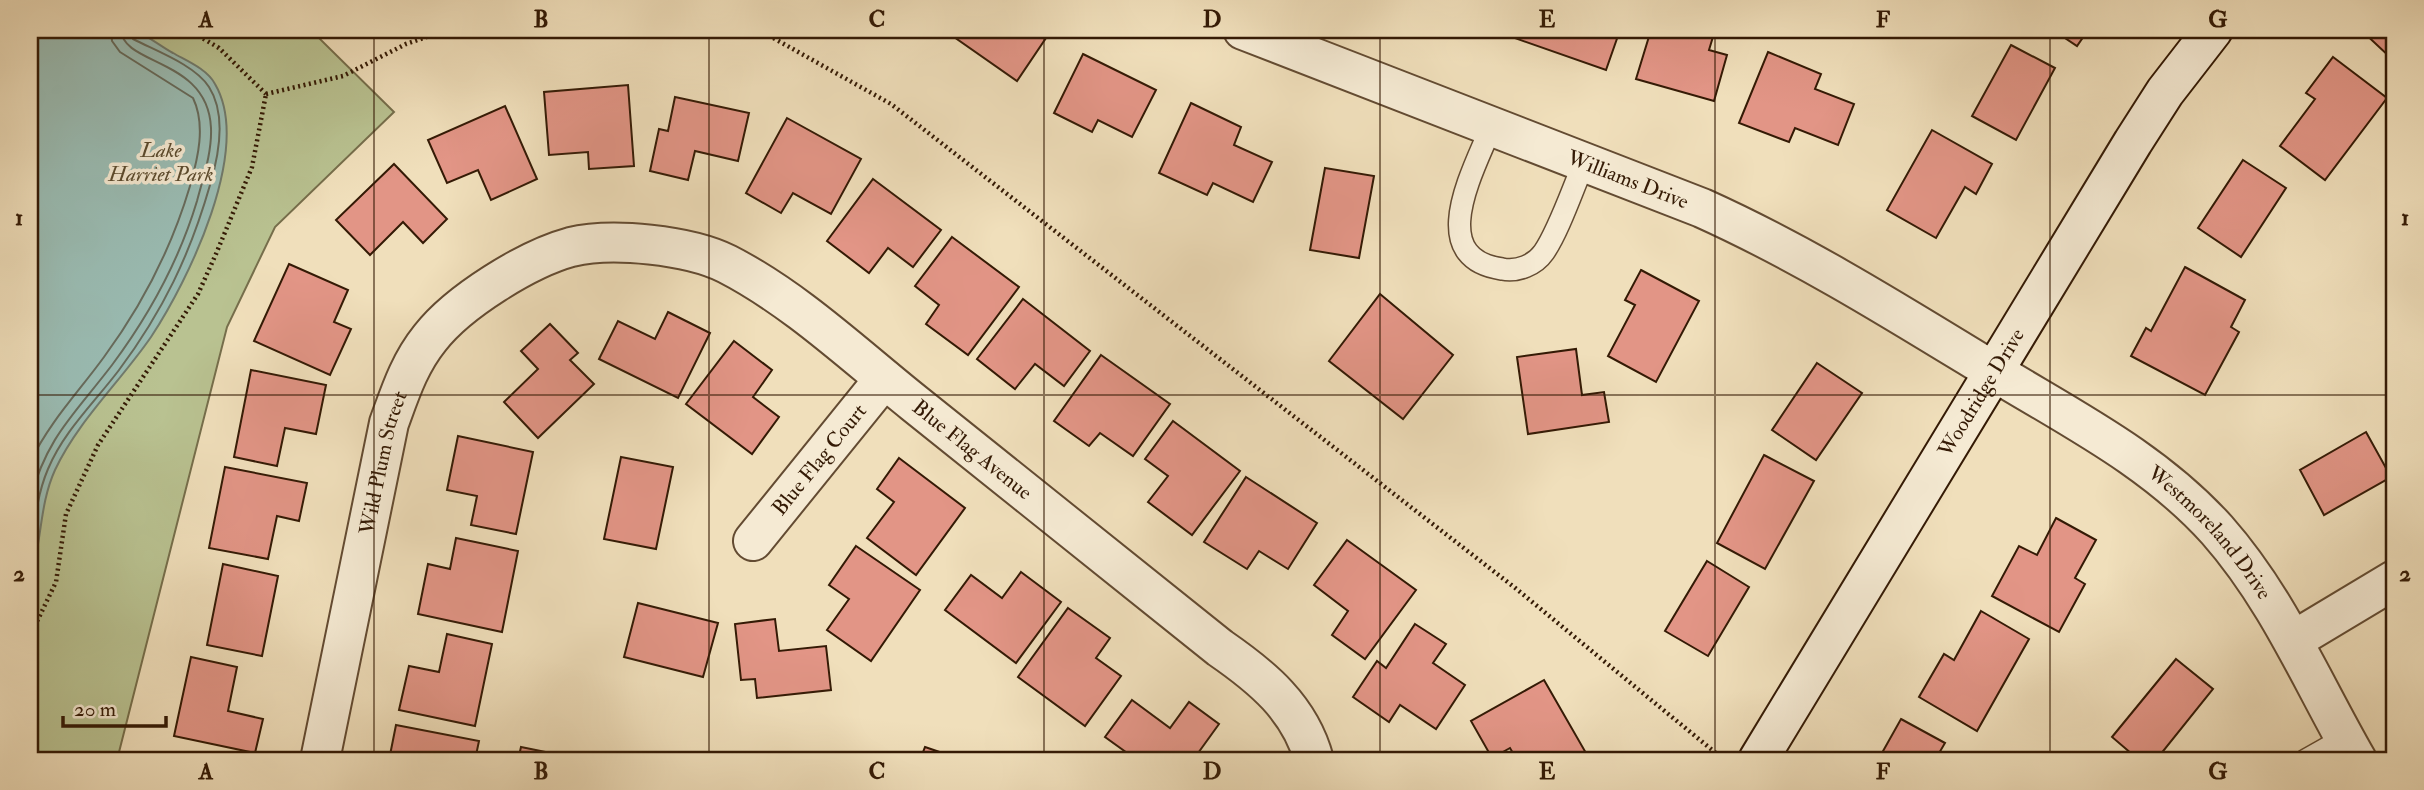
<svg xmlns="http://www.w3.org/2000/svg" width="2424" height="790" font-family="'IM FELL Double Pica',serif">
	<rect width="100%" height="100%" fill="#f0dfbb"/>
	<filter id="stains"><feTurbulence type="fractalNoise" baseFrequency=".00286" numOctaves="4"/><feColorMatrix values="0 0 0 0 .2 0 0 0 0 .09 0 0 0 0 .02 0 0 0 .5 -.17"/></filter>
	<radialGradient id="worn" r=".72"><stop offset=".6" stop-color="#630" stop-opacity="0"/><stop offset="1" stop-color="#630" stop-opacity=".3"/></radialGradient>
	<path fill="#b9c291" stroke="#766e4b" stroke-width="2" d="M30,30H301L319,38L394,112L275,227L227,327L117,760H30Z"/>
	<path fill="#9abcb3" stroke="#717b6d" stroke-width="2" d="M30,30C56,30 108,25 131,30C145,33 160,46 173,53C187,61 207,69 215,84C253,149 188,281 151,337C120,382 78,421 55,470C39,505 42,544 30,579Z"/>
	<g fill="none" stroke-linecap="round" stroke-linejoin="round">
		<g stroke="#676b5c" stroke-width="2">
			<path d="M30,462C51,420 77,394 104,357C143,304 171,250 190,186C198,158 206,125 193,98L120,52L112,41L111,30"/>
			<path d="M30,499C48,435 74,415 112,365C150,314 179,261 197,201C203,178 212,153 211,128C208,58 123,66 121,30"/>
			<path d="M30,557C34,528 36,497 48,469C64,431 94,403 119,370C163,311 190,255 210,185C219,155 227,115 209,87C195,65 156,51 133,39L130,30"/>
		</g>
	</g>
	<g fill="#e29586" stroke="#341a05" stroke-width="2">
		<path d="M944,30H1040L1048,35L1017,81Z"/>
		<path d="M1511,30H1620L1606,70L1509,36Z"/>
		<path d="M1651,30L1663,33L1664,30H1715L1709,50L1727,55L1714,101L1636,79Z"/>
		<path d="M2053,30H2088L2077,46Z"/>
		<path d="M2361,30H2394V56L2392,59Z"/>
		<path d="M2011,45L2055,68L2016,140L1972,116Z"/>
		<path d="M1768,52L1821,74L1815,89L1854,104L1838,145L1795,128L1789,142L1739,123Z"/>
		<path d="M1083,54L1156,90L1132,137L1098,120L1092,132L1054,113Z"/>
		<path d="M2333,57L2387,98L2325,180L2280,146L2315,99L2306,93Z"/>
		<path d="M628,85L634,166L589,169L588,152L549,155L544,92Z"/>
		<path d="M675,97L749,113L738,161L695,151L688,180L650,171L659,129L668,131Z"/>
		<path d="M1191,103L1241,127L1234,145L1272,162L1253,202L1213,183L1207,195L1159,173Z"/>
		<path d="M505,106L537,179L491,200L478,170L447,183L428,140Z"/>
		<path d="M787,118L861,159L831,214L793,193L781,213L746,193Z"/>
		<path d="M1932,130L1992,164L1976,194L1965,187L1936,238L1887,210Z"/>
		<path d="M2243,160L2286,188L2241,257L2198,228Z"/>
		<path d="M394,164L447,219L423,243L403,222L370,255L336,220Z"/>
		<path d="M1325,168L1374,176L1359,258L1310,250Z"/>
		<path d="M873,179L941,230L913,267L888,248L869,273L827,241Z"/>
		<path d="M952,237L1019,287L968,355L926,324L939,305L915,286Z"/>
		<path d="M289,264L348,290L334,322L351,329L330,375L254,341Z"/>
		<path d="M2185,267L2245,300L2231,327L2239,332L2205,395L2131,356L2146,328L2151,331Z"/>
		<path d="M1641,270L1699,301L1656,382L1608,356L1635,305L1625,300Z"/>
		<path d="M1380,294L1453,355L1403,419L1329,361Z"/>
		<path d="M1023,299L1090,351L1064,386L1035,364L1015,389L977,359Z"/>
		<path d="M668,312L710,333L678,398L599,359L618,321L655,339Z"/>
		<path d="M550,324L578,353L570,360L594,384L538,438L504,402L538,369L521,351Z"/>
		<path d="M734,341L772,370L753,397L779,417L752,454L686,404Z"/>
		<path d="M1576,349L1582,395L1604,392L1609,422L1528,434L1517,357Z"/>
		<path d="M1101,355L1170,404L1133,456L1100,433L1089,446L1054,421Z"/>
		<path d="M1817,363L1862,393L1816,460L1772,430Z"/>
		<path d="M251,370L326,385L316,434L285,428L277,466L234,457Z"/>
		<path d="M1173,421L1240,471L1192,535L1148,502L1168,476L1145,459Z"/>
		<path d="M2366,432L2391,477L2324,515L2300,470Z"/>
		<path d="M458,436L533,452L516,534L471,525L477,496L447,490Z"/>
		<path d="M1764,455L1814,481L1765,569L1717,543Z"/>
		<path d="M621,457L673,467L656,549L604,539Z"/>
		<path d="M899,458L965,508L916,575L867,538L894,502L877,489Z"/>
		<path d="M225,467L307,483L299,521L277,516L268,559L209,548Z"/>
		<path d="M1246,477L1317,523L1288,569L1259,551L1247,569L1204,542Z"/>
		<path d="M2056,518L2096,540L2075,578L2085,584L2059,632L1992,596L2019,546L2037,555Z"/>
		<path d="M456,538L518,551L502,632L418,614L428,564L450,569Z"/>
		<path d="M1347,540L1416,590L1365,659L1332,635L1348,611L1314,585Z"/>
		<path d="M856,546L920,590L871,661L827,630L849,599L829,585Z"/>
		<path d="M1707,561L1749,587L1708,656L1665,631Z"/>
		<path d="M223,564L278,576L262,656L207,645Z"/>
		<path d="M1021,572L1061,602L1016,663L945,610L971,575L1002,598Z"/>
		<path d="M638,603L718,623L703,677L624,657Z"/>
		<path d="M1068,608L1110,638L1096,658L1121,676L1085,726L1018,677Z"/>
		<path d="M1981,611L2029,639L1977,731L1919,697L1944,654L1954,660Z"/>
		<path d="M775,619L779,651L826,646L831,690L757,698L755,679L741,680L735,624Z"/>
		<path d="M1415,624L1446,644L1433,663L1465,685L1436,729L1400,705L1389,722L1353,697L1377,661L1386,668Z"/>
		<path d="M447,634L492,644L475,726L399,710L409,666L439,672Z"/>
		<path d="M191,657L237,667L228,711L263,719L255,753L174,736Z"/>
		<path d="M2176,659L2213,689L2156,760H2139L2112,737Z"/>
		<path d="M1544,680L1586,753L1573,760H1517L1510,748L1492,758L1471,721Z"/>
		<path d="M1132,700L1170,728L1189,702L1219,724L1193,760H1137L1105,737Z"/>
		<path d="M1901,719L1945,743L1935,760H1878Z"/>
		<path d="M396,725L479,741L475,760H389Z"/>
		<path d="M521,747L585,760H518Z"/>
		<path d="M925,747L963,760H920Z"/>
	</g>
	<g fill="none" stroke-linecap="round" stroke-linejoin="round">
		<defs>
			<g id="lane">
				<path d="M1491,127C1474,170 1424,258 1502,269C1518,272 1535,265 1544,252C1559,230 1573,188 1584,163"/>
				<path d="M2306,760L2345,738"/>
			</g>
			<g id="street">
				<path id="s1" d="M1243,30L1702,208C1804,254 1898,313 1993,371C2072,419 2154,460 2217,530C2278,599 2312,682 2357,760"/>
				<path id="s2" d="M753,541L884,379"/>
				<path d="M2294,640L2394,580"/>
				<path id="s3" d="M320,760L389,423C400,393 409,364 430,338C458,302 527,259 571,247C612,237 689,245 727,264C795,299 854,355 914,403C1016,484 1118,566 1220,648C1262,677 1300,708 1314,760"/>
			</g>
			<g id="secondary">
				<path id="s4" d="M1758,760L2133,142L2165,92L2213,30"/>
			</g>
		</defs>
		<use href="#lane" stroke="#634b32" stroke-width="24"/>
		<use href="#street" stroke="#634b32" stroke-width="42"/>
		<use href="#secondary" stroke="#341a05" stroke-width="42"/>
		<g stroke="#341a05" stroke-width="4.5" stroke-dasharray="2 3.5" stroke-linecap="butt">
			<path d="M189,30L219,48L266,94"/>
			<path d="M759,30L891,104L1514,587L1723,759"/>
			<path d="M266,94L343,76L406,44L447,30"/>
			<path d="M30,636L56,582L66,514L98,445L198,294L216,254L252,167L266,94"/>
		</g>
		<use href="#lane" stroke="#f5ead3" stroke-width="21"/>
		<use href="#street" stroke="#f5ead3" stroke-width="38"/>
		<use href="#secondary" stroke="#f5ead3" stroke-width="38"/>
	</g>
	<path fill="none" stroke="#341a05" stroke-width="2" stroke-opacity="0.55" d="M374,30V760M709,30V760M1044,30V760M1380,30V760M1715,30V760M2050,30V760M30,395H2394"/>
	<g text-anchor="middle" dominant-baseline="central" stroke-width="7" stroke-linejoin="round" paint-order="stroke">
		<g font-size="21" font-style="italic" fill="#5c4c2f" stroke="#f5ead3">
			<text x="161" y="150">Lake<tspan x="161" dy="24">Harriet Park</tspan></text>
		</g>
		<g font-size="21" fill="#341a05" stroke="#f5ead3">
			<text stroke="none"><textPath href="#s1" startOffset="413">Williams Drive</textPath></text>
			<text stroke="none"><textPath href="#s4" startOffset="430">Woodridge Drive</textPath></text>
			<text stroke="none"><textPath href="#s3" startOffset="1076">Blue Flag Avenue</textPath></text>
			<text stroke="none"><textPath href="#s2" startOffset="105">Blue Flag Court</textPath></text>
			<text stroke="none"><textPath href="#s3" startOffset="304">Wild Plum Street</textPath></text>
			<text stroke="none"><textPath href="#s1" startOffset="1099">Westmoreland Drive</textPath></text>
		</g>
	</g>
	<rect width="2424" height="790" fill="none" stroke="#f0dfbb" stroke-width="77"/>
	<path d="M63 716v10h103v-10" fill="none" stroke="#341a05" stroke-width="3.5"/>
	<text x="74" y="716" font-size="21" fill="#341a05" stroke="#f5ead3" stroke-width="5" paint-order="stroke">20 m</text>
	<rect x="38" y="38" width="2348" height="714" fill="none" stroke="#341a05" stroke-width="2.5"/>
	<g font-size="23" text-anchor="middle" font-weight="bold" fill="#341a05">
		<text x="206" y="27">A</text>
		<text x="541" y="27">B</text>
		<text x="877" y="27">C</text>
		<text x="1212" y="27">D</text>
		<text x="1547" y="27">E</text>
		<text x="1883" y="27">F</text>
		<text x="2218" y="27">G</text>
		<text x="19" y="225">1</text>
		<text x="2405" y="225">1</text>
		<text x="19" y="581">2</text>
		<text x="2405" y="581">2</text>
		<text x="206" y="779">A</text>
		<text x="541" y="779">B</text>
		<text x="877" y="779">C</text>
		<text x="1212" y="779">D</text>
		<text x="1547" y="779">E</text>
		<text x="1883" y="779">F</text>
		<text x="2218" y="779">G</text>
	</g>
	<rect width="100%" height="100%" filter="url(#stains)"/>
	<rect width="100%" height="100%" fill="url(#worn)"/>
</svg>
